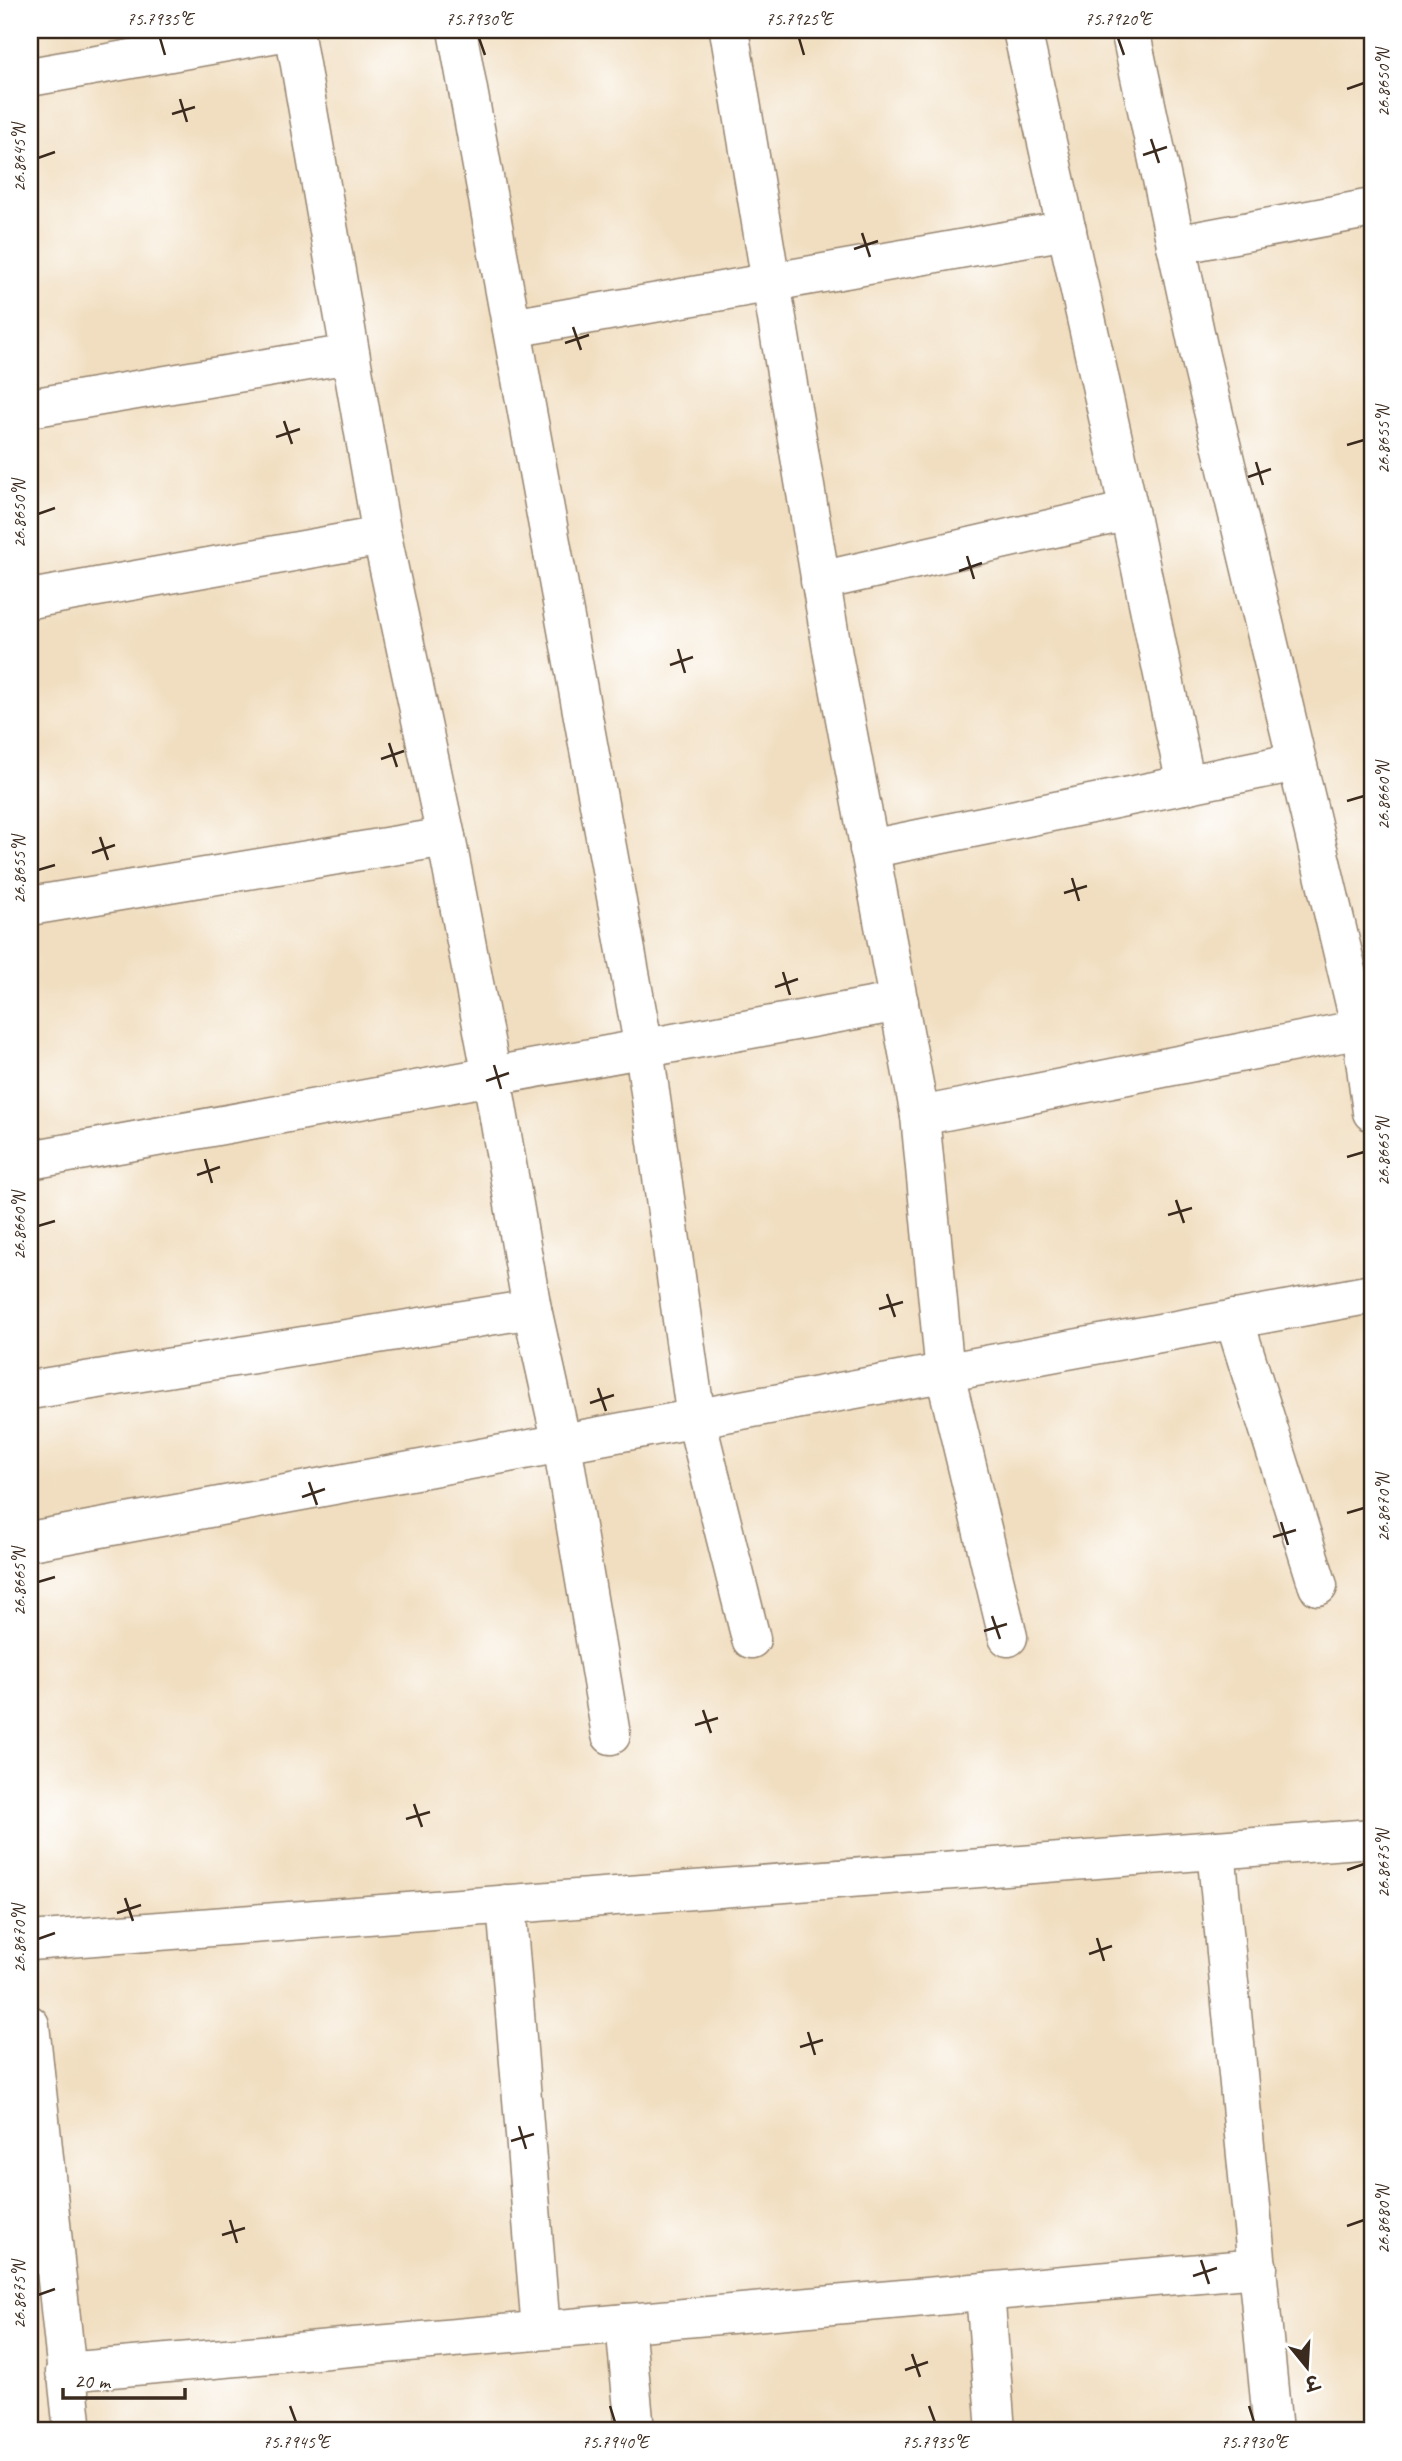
<svg xmlns="http://www.w3.org/2000/svg" width="1402" height="2461" font-family="Caveat,'Playpen Sans Deva',sans-serif">
	<rect width="100%" height="100%" fill="#fff"/>
	<filter id="ink" filterUnits="userSpaceOnUse"><feTurbulence type="fractalNoise" baseFrequency=".0143" numOctaves="2"/><feDisplacementMap in="SourceGraphic" scale="14" xChannelSelector="R" yChannelSelector="G"/><feConvolveMatrix kernelMatrix="1 2 1 2 8 2 1 2 1" color-interpolation-filters="sRGB"/></filter>
	<filter id="wash" filterUnits="userSpaceOnUse"><feTurbulence type="fractalNoise" baseFrequency=".00686" numOctaves="4" result="noise"/><feDisplacementMap in="SourceGraphic" scale="28" xChannelSelector="R" yChannelSelector="G"/><feGaussianBlur stdDeviation="1.57" result="paint"/><feColorMatrix in="noise" values="0 0 0 0 0 0 0 0 0 0 0 0 0 0 0 0 0 1.4 0 .05"/><feComposite in="paint" operator="in"/></filter>
	<g filter="url(#wash)">
		<rect width="100%" height="100%" fill="#f1dec0"/>
	</g>
	<g filter="url(#ink)">
		<g fill="none" stroke-linecap="round" stroke-linejoin="round">
			<defs>
				<g id="minor">
					<path d="M294,30L382,536L446,837L492,1077L532,1309L562,1444L611,1735"/>
					<path d="M457,30L644,1049L696,1419L751,1639"/>
					<path d="M729,30L833,655L920,1116L945,1374L1008,1637"/>
					<path d="M1022,30L1129,511L1186,785"/>
					<path d="M1130,30L1200,356L1361,1029L1372,1112"/>
					<path d="M30,77L294,30"/>
					<path d="M1176,245L1372,208"/>
					<path d="M512,328L1067,230"/>
					<path d="M30,408L350,354"/>
					<path d="M820,581L1129,511"/>
					<path d="M30,599L382,536"/>
					<path d="M869,849L1297,762"/>
					<path d="M30,906L446,837"/>
					<path d="M920,1116L1361,1029"/>
					<path d="M30,1160L899,1002"/>
					<path d="M1234,1319L1318,1586"/>
					<path d="M30,1390L532,1309"/>
					<path d="M30,1541L1372,1294"/>
					<path d="M1216,1850L1273,2431"/>
					<path d="M506,1904L541,2330"/>
					<path d="M30,1941L1372,1838"/>
					<path d="M30,2025L73,2431"/>
					<path d="M985,2292L996,2431"/>
					<path d="M625,2323L635,2431"/>
					<path d="M65,2372L1258,2268"/>
				</g>
			</defs>
			<use href="#minor" stroke="#96846f" stroke-width="41"/>
			<use href="#minor" stroke="#fff" stroke-width="38"/>
		</g>
	</g>
	<path fill="none" stroke="#3b2a1e" stroke-width="2.5" d="M160,38L165,55M479,38L485,55M799,38L804,55M1118,38L1124,55M1347,89L1364,83M180,99L187,122M172,114L195,107M1151,139L1159,163M1143,155L1167,147M38,158L55,152M862,233L870,257M854,249L878,241M573,327L581,350M565,343L589,335M284,421L292,444M276,437L300,429M1347,445L1364,440M1256,462L1263,485M1248,477L1271,469M38,514L55,508M967,556L974,579M959,571L982,563M678,649L685,673M670,665L693,657M389,743L397,767M381,759L404,751M1347,801L1364,796M100,837L108,860M92,853L115,845M38,870L55,865M1072,878L1079,901M1064,893L1087,886M783,972L790,995M775,987L798,979M494,1065L501,1089M486,1081L509,1073M1347,1157L1364,1152M205,1159L212,1183M197,1175L220,1167M1176,1200L1184,1223M1168,1215L1192,1208M38,1226L55,1221M887,1294L895,1317M879,1309L903,1302M598,1388L606,1411M590,1403L614,1395M309,1482L317,1505M302,1497L325,1489M1347,1513L1364,1508M1281,1522L1288,1545M1273,1537L1296,1530M38,1582L55,1577M992,1616L1000,1639M984,1631L1007,1624M703,1710L711,1733M695,1725L718,1718M414,1804L422,1827M406,1819L430,1812M1347,1870L1364,1864M125,1898L133,1921M117,1913L141,1905M1097,1938L1104,1961M38,1939L55,1933M1089,1954L1112,1946M808,2032L815,2055M800,2047L823,2040M519,2126L526,2149M511,2141L534,2134M230,2220L237,2243M1347,2226L1364,2220M222,2235L245,2228M1201,2260L1209,2284M1193,2276L1217,2268M38,2295L55,2289M912,2354L920,2377M905,2370L928,2362M290,2406L296,2422M610,2406L615,2422M929,2406L935,2422M1249,2406L1254,2422"/>
	<rect width="1402" height="2461" fill="none" stroke="#fff" stroke-width="77"/>
	<g transform="translate(1307 2367) rotate(162)" stroke="#ffffff" stroke-width="5" paint-order="stroke">
	<path d="M0-5L12 26L0 18L-12 26Z" fill="#3b2a1e"/>
	<text y="-10" font-size="19" font-weight="bold" text-anchor="middle" fill="#3b2a1e">उ</text>
	</g>
	<path d="M63 2388v10h122v-10" fill="none" stroke="#3b2a1e" stroke-width="3.5"/>
	<text x="74" y="2388" font-size="21" fill="#3b2a1e" stroke="#ffffff" stroke-width="5" paint-order="stroke">20 m</text>
	<rect x="38" y="38" width="1326" height="2384" fill="none" stroke="#3b2a1e" stroke-width="2.5"/>
	<g font-size="18" text-anchor="middle" fill="#3b2a1e">
		<text x="160" y="25">75.7935°E</text>
		<text x="479" y="25">75.7930°E</text>
		<text x="799" y="25">75.7925°E</text>
		<text x="1118" y="25">75.7920°E</text>
		<text transform="translate(1383 83) rotate(-90)" y="6">26.8650°N</text>
		<text transform="translate(19 158) rotate(-90)" y="6">26.8645°N</text>
		<text transform="translate(1383 440) rotate(-90)" y="6">26.8655°N</text>
		<text transform="translate(19 514) rotate(-90)" y="6">26.8650°N</text>
		<text transform="translate(1383 796) rotate(-90)" y="6">26.8660°N</text>
		<text transform="translate(19 870) rotate(-90)" y="6">26.8655°N</text>
		<text transform="translate(1383 1152) rotate(-90)" y="6">26.8665°N</text>
		<text transform="translate(19 1226) rotate(-90)" y="6">26.8660°N</text>
		<text transform="translate(1383 1508) rotate(-90)" y="6">26.8670°N</text>
		<text transform="translate(19 1582) rotate(-90)" y="6">26.8665°N</text>
		<text transform="translate(1383 1864) rotate(-90)" y="6">26.8675°N</text>
		<text transform="translate(19 1939) rotate(-90)" y="6">26.8670°N</text>
		<text transform="translate(1383 2220) rotate(-90)" y="6">26.8680°N</text>
		<text transform="translate(19 2295) rotate(-90)" y="6">26.8675°N</text>
		<text x="296" y="2448">75.7945°E</text>
		<text x="615" y="2448">75.7940°E</text>
		<text x="935" y="2448">75.7935°E</text>
		<text x="1254" y="2448">75.7930°E</text>
	</g>
</svg>
